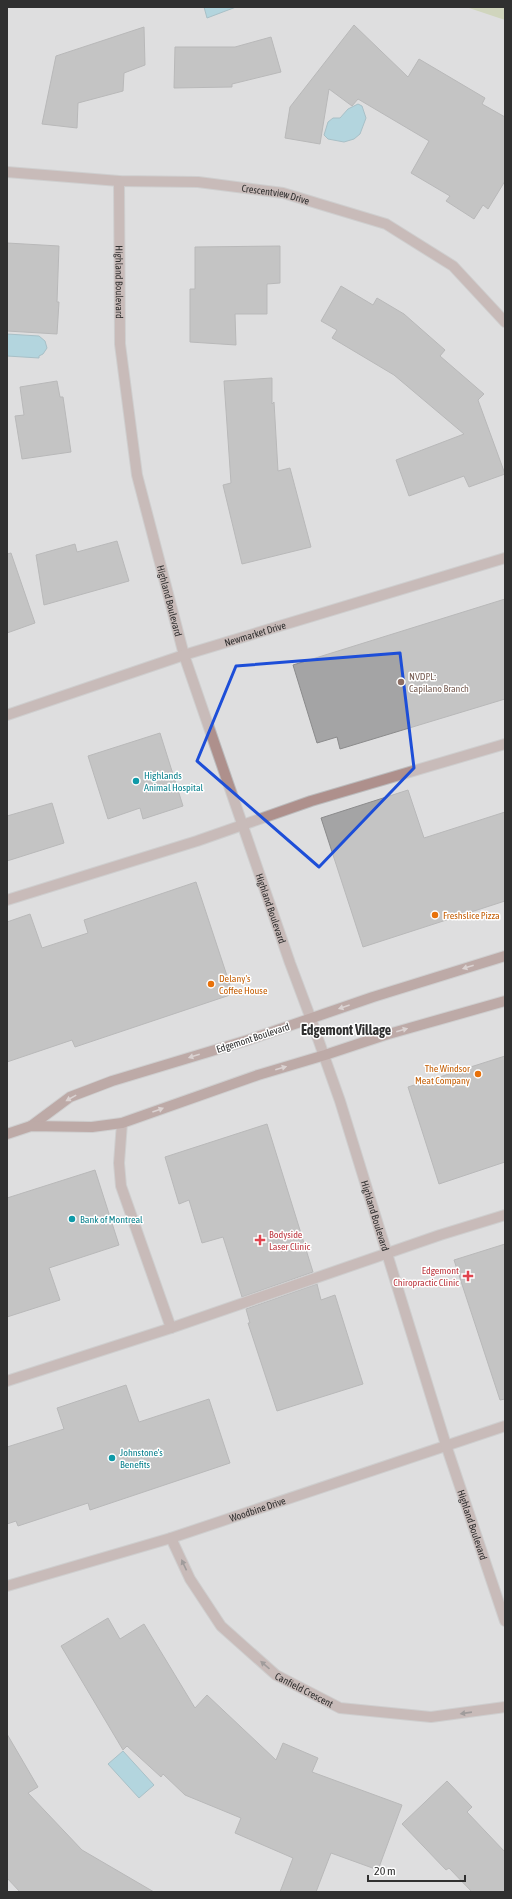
<svg xmlns="http://www.w3.org/2000/svg" width="512" height="1899" font-family="'Asap Condensed',sans-serif">
	<rect width="100%" height="100%" fill="#dededf"/>
	<path fill="#bfcb95" d="M466,7H505V20Z"/>
	<g fill="#7ec9de" stroke="#679baa">
		<path d="M204,7H236L207,18Z"/>
		<path d="M358,104L362,106L366,118L360,134L354,139L344,142L328,139L324,135L328,122L333,118H340L348,109Z"/>
		<path d="M7,334L39,336L45,341L47,348L43,354L39,356V358L7,356Z"/>
		<path d="M123,1751L154,1785L139,1798L108,1764Z"/>
	</g>
	<g fill="#a4a4a5" stroke="#8b8b8c">
		<path d="M354,25L408,77L419,59L485,98L482,104L505,117V181L488,209L483,205L474,219L446,201L450,196L411,173L429,141L358,99L352,106L329,89L320,144L285,138L290,107Z"/>
		<path d="M144,27L145,65L124,73L123,91L78,103L77,128L42,124L56,56Z"/>
		<path d="M271,37L281,72L232,84V87L174,88L175,47H235Z"/>
		<path d="M7,243L59,246L57,302H59L57,334L7,331Z"/>
		<path d="M280,246V283L267,284V314H235L236,345L190,342V289H195V247Z"/>
		<path d="M341,286L373,305L377,298L404,314L445,350L440,356L484,394L478,400L505,474L469,487L464,476L409,496L396,460L464,434L394,375L332,338L337,330L321,321Z"/>
		<path d="M272,378V404L274,402L278,471L290,468L311,547L242,564L223,485L231,483L224,381Z"/>
		<path d="M57,381L60,397H63L71,452L22,459L15,416L24,415L20,387Z"/>
		<path d="M117,541L129,581L44,605L36,555L75,544L77,552Z"/>
		<path d="M11,553L35,623L7,633V554Z"/>
		<path d="M505,599V699L340,749L337,737L317,743L293,665Z"/>
		<path d="M160,733L183,806L143,819L140,808L108,819L88,756Z"/>
		<path d="M408,790L424,838L505,812V901L363,947L321,818Z"/>
		<path d="M52,803L64,843L7,861V816Z"/>
		<path d="M196,882L233,994L75,1047L72,1040L7,1062V922L30,914L42,948L88,933L84,920Z"/>
		<path d="M505,1056V1162L439,1184L408,1087Z"/>
		<path d="M267,1124L313,1272L242,1297L223,1237L202,1243L189,1200L179,1204L165,1157Z"/>
		<path d="M95,1170L119,1245L49,1268L60,1300L7,1317V1198Z"/>
		<path d="M505,1244V1399L500,1400L454,1260Z"/>
		<path d="M317,1284L321,1300L335,1295L363,1384L277,1411L248,1323H250L246,1309Z"/>
		<path d="M126,1385L139,1422L209,1399L230,1463L90,1510L88,1503L18,1526L16,1521L7,1524V1447L64,1429L57,1408Z"/>
		<path d="M108,1618L120,1639L144,1624L195,1708L207,1695L276,1760L283,1743L318,1758L312,1772L402,1805L378,1870L331,1853L316,1892H280L293,1858L235,1833L241,1818L185,1795L163,1774L161,1777L127,1746L123,1750L61,1646Z"/>
		<path d="M7,1734L38,1787L28,1793L82,1850L154,1892H20L7,1878Z"/>
		<path d="M447,1781L472,1807L467,1812L505,1852V1892H472L449,1868L446,1870L402,1824Z"/>
	</g>
	<g fill="none" stroke-linecap="round" stroke-linejoin="round">
		<defs>
			<g id="service">
				<path d="M7,900L197,841L311,801L505,744"/>
				<path d="M122,1123L119,1163L121,1186L171,1328"/>
				<path d="M7,1381L171,1328L440,1235L505,1215"/>
			</g>
			<g id="minor">
				<path id="s1" d="M7,172L119,181L198,182L283,193L386,224L453,266L505,322"/>
				<path id="s2" d="M119,181L120,344L137,475L184,655L290,963L311,1019"/>
				<path id="s3" d="M7,715L184,655L505,558"/>
				<path id="s4" d="M171,1538L190,1579L221,1626L276,1675L340,1708L431,1717L505,1707"/>
				<path id="s5" d="M7,1586L171,1538L505,1426"/>
			</g>
			<g id="tertiary">
				<path id="s6" d="M311,1019L340,1101L446,1445L505,1621"/>
			</g>
			<g id="secondary">
				<path d="M31,1126L70,1097L112,1081L248,1040L373,997L505,956"/>
				<path d="M7,1134L31,1126L92,1127L122,1123L258,1075L325,1055L385,1035L505,1001"/>
			</g>
		</defs>
		<use href="#service" stroke="#bbbbbc" stroke-width="12"/>
		<use href="#minor" stroke="#bbbbbc" stroke-width="12"/>
		<use href="#tertiary" stroke="#bbbbbc" stroke-width="12"/>
		<use href="#secondary" stroke="#bbbbbc" stroke-width="12"/>
		<use href="#service" stroke="#ae908c" stroke-width="10"/>
		<use href="#minor" stroke="#ae908c" stroke-width="10"/>
		<use href="#tertiary" stroke="#ae908c" stroke-width="10"/>
		<use href="#secondary" stroke="#946a65" stroke-width="10"/>
	</g>
	<defs><path id="oneway-solid" d="M-6-.8H1V-3.2L6.5 0L1 3.2V.8H-6Z"/></defs>
	<g fill="#d4c3c1">
		<use href="#oneway-solid" transform="translate(468 967) rotate(162)"/>
		<use href="#oneway-solid" transform="translate(344 1007) rotate(161)"/>
		<use href="#oneway-solid" transform="translate(402 1030) rotate(-16)"/>
		<use href="#oneway-solid" transform="translate(194 1056) rotate(163)"/>
		<use href="#oneway-solid" transform="translate(281 1068) rotate(-16)"/>
		<use href="#oneway-solid" transform="translate(71 1098) rotate(151)"/>
		<use href="#oneway-solid" transform="translate(158 1110) rotate(-20)"/>
	</g>
	<g fill="#564d4c">
		<use href="#oneway-solid" transform="translate(184 1565) rotate(-115)"/>
		<use href="#oneway-solid" transform="translate(265 1665) rotate(-139)"/>
		<use href="#oneway-solid" transform="translate(466 1713) rotate(172)"/>
	</g>
	<path d="M0 0H512V1899H0ZM400,653L414,768L319,867L197,761L236,666Z" fill="#dededf" fill-opacity=".55" fill-rule="evenodd"/>
	<path fill="none" stroke="#1d4ed8" stroke-width="3" stroke-linejoin="round" d="M400,653L414,768L319,867L197,761L236,666Z"/>
	<circle fill="#8d6e63" stroke="#fff" stroke-width="1.5" cx="401" cy="682" r="4"/>
	<g fill="#0f9aa8" stroke="#fff" stroke-width="1.5">
		<circle cx="136" cy="781" r="4"/>
		<circle cx="72" cy="1219" r="4"/>
		<circle cx="112" cy="1458" r="4"/>
	</g>
	<g fill="#e8710a" stroke="#fff" stroke-width="1.5">
		<circle cx="435" cy="915" r="4"/>
		<circle cx="211" cy="984" r="4"/>
		<circle cx="478" cy="1074" r="4"/>
	</g>
	<g fill="#e0444e" stroke="#fff" stroke-width="1.5">
		<path d="M258 1234h4v4h4v4h-4v4h-4v-4h-4v-4h4z"/>
		<path d="M466 1270h4v4h4v4h-4v4h-4v-4h-4v-4h4z"/>
	</g>
	<g text-anchor="middle" dominant-baseline="central" stroke-width="3" stroke-linejoin="round" paint-order="stroke">
		<g font-size="10" fill="#303030" stroke="#fff">
			<text stroke="none"><textPath href="#s1" startOffset="270">Crescentview Drive</textPath></text>
			<text stroke="none"><textPath href="#s2" startOffset="101">Highland Boulevard</textPath></text>
			<text stroke="none"><textPath href="#s2" startOffset="425">Highland Boulevard</textPath></text>
			<text stroke="none"><textPath href="#s3" startOffset="261">Newmarket Drive</textPath></text>
			<text stroke="none"><textPath href="#s2" startOffset="749">Highland Boulevard</textPath></text>
			<text transform="translate(253 1038) rotate(-18)">Edgemont Boulevard</text>
			<text stroke="none"><textPath href="#s6" startOffset="207">Highland Boulevard</textPath></text>
			<text stroke="none"><textPath href="#s5" startOffset="262">Woodbine Drive</textPath></text>
			<text stroke="none"><textPath href="#s6" startOffset="531">Highland Boulevard</textPath></text>
			<text stroke="none"><textPath href="#s4" startOffset="207">Canfield Crescent</textPath></text>
		</g>
		<g font-size="10" fill="#785e54" stroke="#fff" text-anchor="start">
			<text x="409" y="676">NVDPL:<tspan x="409" dy="12">Capilano Branch</tspan></text>
		</g>
		<g font-size="10" fill="#0d838f" stroke="#fff" text-anchor="start">
			<text x="144" y="775">Highlands<tspan x="144" dy="12">Animal Hospital</tspan></text>
			<text x="80" y="1219">Bank of Montreal</text>
			<text x="120" y="1452">Johnstone's<tspan x="120" dy="12">Benefits</tspan></text>
		</g>
		<g font-size="10" fill="#c56008" stroke="#fff" text-anchor="start">
			<text x="443" y="915">Freshslice Pizza</text>
			<text x="219" y="978">Delany's<tspan x="219" dy="12">Coffee House</tspan></text>
			<text x="470" y="1068" text-anchor="end">The Windsor<tspan x="470" dy="12">Meat Company</tspan></text>
		</g>
		<g font-size="10" fill="#be3a42" stroke="#fff" text-anchor="start">
			<text x="269" y="1234">Bodyside<tspan x="269" dy="12">Laser Clinic</tspan></text>
			<text x="459" y="1270" text-anchor="end">Edgemont<tspan x="459" dy="12">Chiropractic Clinic</tspan></text>
		</g>
		<g font-size="14" font-weight="bold" fill="#303030" stroke="#fff">
			<text x="346" y="1030">Edgemont Village</text>
		</g>
	</g>
	<rect width="512" height="1899" fill="none" stroke="#303030" stroke-width="16"/>
	<path d="M368 1875v6h97v-6" fill="none" stroke="#303030" stroke-width="2"/>
	<text x="374" y="1875" font-size="12" fill="#303030" stroke="#ffffff" stroke-width="3" paint-order="stroke">20 m</text>
</svg>
